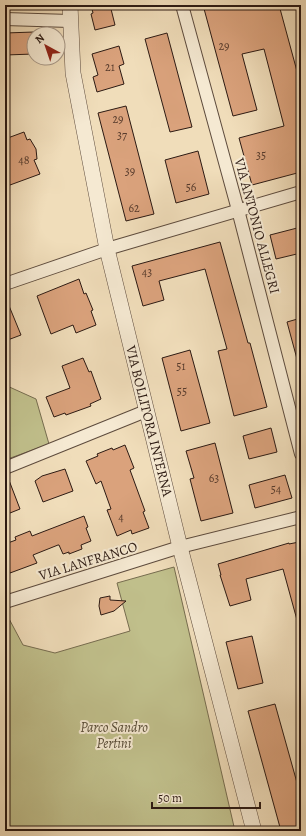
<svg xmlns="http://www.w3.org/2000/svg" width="306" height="836" font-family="Alegreya,serif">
	<rect width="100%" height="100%" fill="#f0ddba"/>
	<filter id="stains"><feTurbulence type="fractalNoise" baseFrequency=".005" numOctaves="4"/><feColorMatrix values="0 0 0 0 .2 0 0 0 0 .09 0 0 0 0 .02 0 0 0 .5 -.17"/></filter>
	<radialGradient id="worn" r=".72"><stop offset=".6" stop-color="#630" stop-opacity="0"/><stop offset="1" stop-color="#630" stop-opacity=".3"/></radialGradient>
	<g fill="#c0bf8b" stroke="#766c4f">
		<path d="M5,385L36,399L49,444L5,460Z"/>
		<path d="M174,567L235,831H5V616L7,615L23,645L55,653L130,631L117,583Z"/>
	</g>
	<g fill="#daa27c" stroke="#2c1a13">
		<path d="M91,5H110L115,25L95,30L91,14L93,13Z"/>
		<path d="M203,5H279L301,86V172L252,185L239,138L284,126L264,49L242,54L257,110L233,116Z"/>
		<path d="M34,32V54L5,55V33Z"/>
		<path d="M167,33L192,127L170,132L145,39Z"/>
		<path d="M119,46L124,64L119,66L124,84L97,92L93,77L98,75L92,54Z"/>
		<path d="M126,106L154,214L126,221L98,113Z"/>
		<path d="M24,132L27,140L30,139L36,149L37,159L34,160L40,174L10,185L5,173V139Z"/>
		<path d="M198,151L209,194L176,203L165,160Z"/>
		<path d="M301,227V253L276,259L270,235Z"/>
		<path d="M220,242L248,343H250L267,407L234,416L218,351L227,349L205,269L159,281L164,300L143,306L132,266Z"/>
		<path d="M79,279L84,294L86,293L93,310L91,311L96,325L76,333L73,325L51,334L37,296Z"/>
		<path d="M5,296L21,335L5,341Z"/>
		<path d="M301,318V358L297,359L287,322Z"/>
		<path d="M190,350L210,423L181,431L162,358Z"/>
		<path d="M83,358L89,372L91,371L101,399L90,404L91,406L66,415L65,413L54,417L46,397L70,388L62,366Z"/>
		<path d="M271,428L277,452L249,459L243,436Z"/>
		<path d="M215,443L233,513L201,521L190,479L194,478L186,451Z"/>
		<path d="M125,445L134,468L130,470L145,511L143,512L149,528L132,534L131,530L117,536L107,510L111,509L101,481L96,484L86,461L98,456L97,454L112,448L113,450Z"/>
		<path d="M65,469L73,491L43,502L35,481L42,476Z"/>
		<path d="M5,475H7L20,509L5,515Z"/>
		<path d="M285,475L292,498L255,508L249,485Z"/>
		<path d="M84,516L88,527L86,528L91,541L81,545L82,549L69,554V552L63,554L59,545H58L33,555L37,563L10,573L5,561V544L16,540L15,537L30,531L32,536Z"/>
		<path d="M299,542L301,549V619L297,620L283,569L246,579L251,600L230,606L220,575H221L218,564L289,543V544Z"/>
		<path d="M110,596V600L126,601L114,611L101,615L99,606L100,598Z"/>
		<path d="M252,636L263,683L238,689L226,642Z"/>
		<path d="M275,704L301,797V831H281L248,711Z"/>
	</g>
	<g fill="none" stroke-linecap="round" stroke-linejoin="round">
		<defs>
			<g id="minor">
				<path d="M182,5L238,210L301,454"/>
				<path d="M5,19L70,21"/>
				<path d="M5,284L107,249L301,192"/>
				<path d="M5,468L146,411"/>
				<path d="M5,602L180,547L301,517"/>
			</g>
			<path id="tertiary" d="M70,5L73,73L107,249L180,547L254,831"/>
		</defs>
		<use href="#minor" stroke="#5d4b3d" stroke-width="14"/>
		<use href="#tertiary" stroke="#5d4b3d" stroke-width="16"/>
		<use href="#minor" stroke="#f5e9d2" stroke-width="12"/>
		<use href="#tertiary" stroke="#f5e9d2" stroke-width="15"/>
	</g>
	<g text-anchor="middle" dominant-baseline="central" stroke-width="4" stroke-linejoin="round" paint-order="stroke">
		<g font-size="12" fill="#583c2d">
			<text x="224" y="46">29</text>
			<text x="110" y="67">21</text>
			<text x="118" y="119">29</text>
			<text x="122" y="135">37</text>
			<text x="261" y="155">35</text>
			<text x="24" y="160">48</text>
			<text x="130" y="171">39</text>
			<text x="191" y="187">56</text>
			<text x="134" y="208">62</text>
			<text x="147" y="272">43</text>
			<text x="181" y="366">51</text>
			<text x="182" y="391">55</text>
			<text x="214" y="478">63</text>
			<text x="276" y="489">54</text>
			<text x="121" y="517">4</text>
		</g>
		<g font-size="14" fill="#2c1a13" stroke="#f5e9d2">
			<text transform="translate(257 226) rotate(75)">VIA ANTONIO ALLEGRI</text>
			<text transform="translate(149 421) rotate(76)">VIA BOLLITORA INTERNA</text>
			<text transform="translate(88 561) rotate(-17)">VIA LANFRANCO</text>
		</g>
		<g font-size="14" font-style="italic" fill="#584c37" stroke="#f5e9d2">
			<text x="114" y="727">Parco Sandro<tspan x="114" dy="16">Pertini</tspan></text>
		</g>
	</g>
	<rect width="306" height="836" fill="none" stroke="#f0ddba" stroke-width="20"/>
	<rect x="6" y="6" width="294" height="824" fill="none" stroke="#2c1a13" stroke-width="2"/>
	<rect x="10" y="10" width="286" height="816" fill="none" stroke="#2c1a13"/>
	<g transform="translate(46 46) rotate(320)"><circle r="19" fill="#f5e9d2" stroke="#a59686"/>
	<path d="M0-3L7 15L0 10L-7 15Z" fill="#8f2418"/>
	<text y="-6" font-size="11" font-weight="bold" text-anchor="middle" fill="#2c1a13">N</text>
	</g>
	<path d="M152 802v6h108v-6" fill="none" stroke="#2c1a13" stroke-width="2"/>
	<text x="158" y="802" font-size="12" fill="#2c1a13" stroke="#f5e9d2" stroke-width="3" paint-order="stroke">50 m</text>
	<rect width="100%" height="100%" filter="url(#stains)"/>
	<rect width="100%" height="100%" fill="url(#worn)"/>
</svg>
